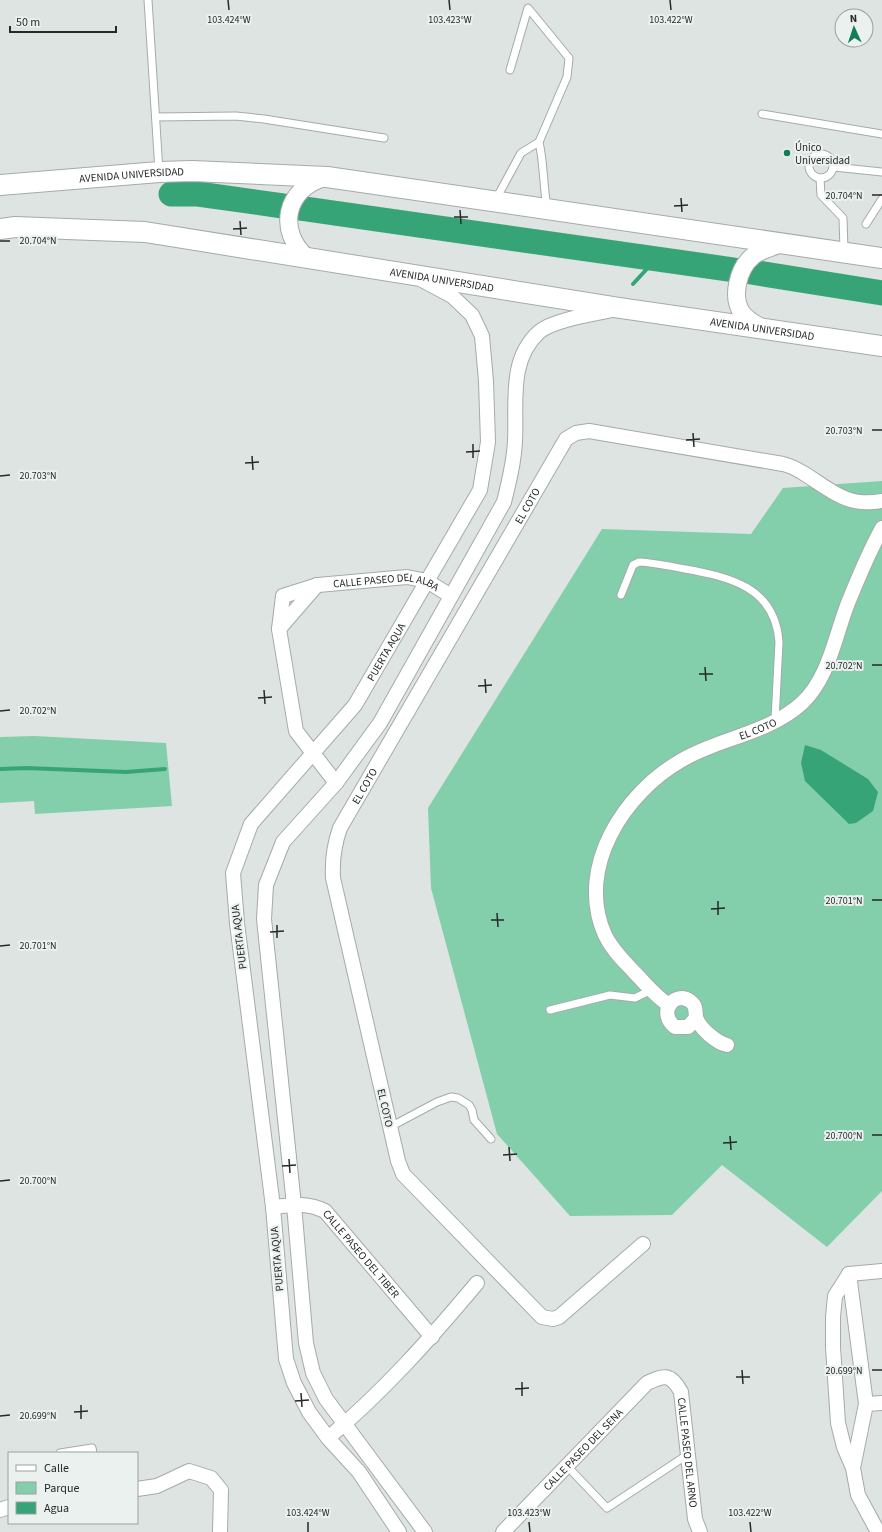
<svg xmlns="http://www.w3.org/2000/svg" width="882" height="1532" font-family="'Source Sans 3',sans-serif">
	<rect width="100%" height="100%" fill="#dee4e1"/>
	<g fill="#83cfab">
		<path d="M882,481V1191L827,1247L722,1165L672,1215L570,1216L497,1134L431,888L428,808L602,529L751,534L783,488Z"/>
		<path d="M35,736L166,743L172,806L35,814L34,801L0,803V737Z"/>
	</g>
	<path fill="#37a478" d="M805,745L821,750L868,779L878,792L873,811L856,823L849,824L805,781L801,763Z"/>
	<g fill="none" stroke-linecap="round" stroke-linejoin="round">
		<g stroke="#37a478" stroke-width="4">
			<path d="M633,284L657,258"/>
			<path d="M0,769L27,768L126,772L165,769"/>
		</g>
		<g stroke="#37a478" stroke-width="25">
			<path d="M171,194H198L283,206"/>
			<path d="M299,208L734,270"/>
			<path d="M751,272L882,293"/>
		</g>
		<defs>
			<g id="service">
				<path d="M148,0L159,171"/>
				<path d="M510,70L528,8L569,58L567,77L539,142"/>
				<path d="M762,114L882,134"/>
				<path d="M156,117L236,116L264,119L384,138"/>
				<circle cx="821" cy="166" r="12"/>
				<path d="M834,167L882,172"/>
				<path d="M820,178L821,195L843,218L844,250"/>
				<path d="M495,201L521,153L539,142C544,163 543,185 547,207"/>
				<path d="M866,224L882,199"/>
				<path d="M621,595L633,565L639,562C655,563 670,566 685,569C730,577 775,587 779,642L775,720"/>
				<path d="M550,1010L610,995L635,998L651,990"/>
				<path d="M390,1127L437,1102L451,1097L458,1098L469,1105L472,1110L474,1120L491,1139"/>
				<path d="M60,1453L92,1448L93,1453"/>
				<path d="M567,1466L607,1508L687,1455"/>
			</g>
			<g id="minor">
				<path d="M279,629L317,585"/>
				<path id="s1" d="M336,783L296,731L279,629L283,596L318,585L407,577L427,581L451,596"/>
				<path id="s2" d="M669,1005C655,996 646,984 635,973C624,961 612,950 605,935C575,868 624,793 682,760C719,738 768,734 802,703C829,678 835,636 848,603C858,578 869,552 882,528"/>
				<path d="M696,1018L688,1027H675C657,1013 674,990 690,1001C697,1006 695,1011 696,1017C699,1028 717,1043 727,1045"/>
				<path id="s3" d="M273,1207C291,1205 307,1202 325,1211L432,1337"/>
				<path id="s4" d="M643,1244L559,1317L553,1319L542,1317L403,1174L398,1161L333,878C332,860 334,845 340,828L566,439L576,433L589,431L783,464C793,466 800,471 808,476C834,493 849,507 882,501"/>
				<path d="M849,1274L835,1296L833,1317V1347L838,1423L844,1447L853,1468L858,1495L878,1532"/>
				<path d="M849,1274L866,1404L853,1468"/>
				<path d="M849,1274L882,1271"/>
				<path d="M866,1404L882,1403"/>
				<path d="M328,1438C383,1392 431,1338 477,1283"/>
				<path d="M137,1489L157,1486L189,1471L211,1478L221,1490L220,1532"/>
				<path d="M0,1510L9,1507"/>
				<path id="s5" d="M399,1532L359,1472L328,1438L309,1412L294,1383L286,1359L273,1207L237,923L233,873L251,824L355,705L480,490L488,442L486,381L482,336L472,315L452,296L422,280"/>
				<path d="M425,1532L326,1399L313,1373L306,1343L294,1205L264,919L266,885L283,842L336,783L380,723L504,502C509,482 514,462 515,441C517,404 508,360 539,332C553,320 594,314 612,310"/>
				<path id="s6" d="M503,1532L647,1383C664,1375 671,1373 681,1392L695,1519L700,1532"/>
			</g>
			<g id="tertiary">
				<path d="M308,259C276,231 285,188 326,177"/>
				<path d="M762,328C755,324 747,320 742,313C731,297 738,268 753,256C761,250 772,247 781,244"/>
			</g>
			<g id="secondary">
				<path id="s7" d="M0,185L159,172L192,171L327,177L882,258"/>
				<path id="s8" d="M0,229L15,227L145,232L620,308L882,346"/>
			</g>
		</defs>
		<use href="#service" stroke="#a5aba8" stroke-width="9"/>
		<use href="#minor" stroke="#a5aba8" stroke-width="16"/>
		<use href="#tertiary" stroke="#a5aba8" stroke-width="19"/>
		<use href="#secondary" stroke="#a5aba8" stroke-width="22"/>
		<use href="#service" stroke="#fff" stroke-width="7"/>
		<use href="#minor" stroke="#fff" stroke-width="14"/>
		<use href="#tertiary" stroke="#fff" stroke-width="17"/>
		<use href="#secondary" stroke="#fff" stroke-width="20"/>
	</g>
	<path fill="none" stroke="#262927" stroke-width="1.5" d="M228,0L229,10M449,0L450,10M670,0L671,10M872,195H882M681,198L682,212M674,206L688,205M460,210L461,224M454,217H468M240,221L241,235M233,229L247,228M0,241H10M872,430H882M693,433L694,447M686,440L700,439M473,444V458M466,452L480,451M252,456L253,470M245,463L259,462M0,476L10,475M872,665H882M705,667L706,681M699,674H713M485,679L486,693M478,686L492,685M264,690L265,704M258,698L272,697M0,711L10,710M872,900H882M718,901V915M711,909L725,908M497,913L498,927M491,920H504M277,925V938M270,932L284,931M0,946L10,945M872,1135H882M730,1136L731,1150M723,1143L737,1142M509,1147L510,1161M503,1155L517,1154M289,1159L290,1173M282,1166L296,1165M0,1181L10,1180M742,1370L743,1384M872,1370H882M736,1377H750M522,1382V1396M515,1389L529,1388M301,1393L302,1407M295,1401L309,1400M81,1405V1419M74,1412L88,1411M0,1416L10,1415M308,1522V1532M529,1522L530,1532M750,1522L751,1532"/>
	<circle fill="#127c57" stroke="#ebf1ee" stroke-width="1.5" cx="787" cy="153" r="4"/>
	<g text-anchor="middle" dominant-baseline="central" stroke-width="4" stroke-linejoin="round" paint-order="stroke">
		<g font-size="11" fill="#262927" stroke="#ebf1ee" text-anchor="start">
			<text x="795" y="147">Único<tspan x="795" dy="13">Universidad</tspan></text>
		</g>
		<g font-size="11" fill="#262927" stroke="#ebf1ee">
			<text stroke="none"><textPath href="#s7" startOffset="132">AVENIDA UNIVERSIDAD</textPath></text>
			<text stroke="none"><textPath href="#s8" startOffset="446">AVENIDA UNIVERSIDAD</textPath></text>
			<text stroke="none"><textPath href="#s8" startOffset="770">AVENIDA UNIVERSIDAD</textPath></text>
			<text stroke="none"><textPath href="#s4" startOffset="1056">EL COTO</textPath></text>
			<text stroke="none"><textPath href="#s1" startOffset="308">CALLE PASEO DEL ALBA</textPath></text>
			<text stroke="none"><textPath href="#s5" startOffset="969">PUERTA AQUA</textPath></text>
			<text stroke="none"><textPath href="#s2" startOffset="386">EL COTO</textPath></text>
			<text stroke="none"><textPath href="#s4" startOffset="732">EL COTO</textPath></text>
			<text transform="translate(239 937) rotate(-97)">PUERTA AQUA</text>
			<text transform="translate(385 1108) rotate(77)">EL COTO</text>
			<text stroke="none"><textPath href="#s3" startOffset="109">CALLE PASEO DEL TIBER</textPath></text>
			<text transform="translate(277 1259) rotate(-95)">PUERTA AQUA</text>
			<text stroke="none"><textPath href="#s6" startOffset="115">CALLE PASEO DEL SENA</textPath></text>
			<text stroke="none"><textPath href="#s6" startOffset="310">CALLE PASEO DEL ARNO</textPath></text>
		</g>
	</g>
	<g font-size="10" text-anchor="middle" fill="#262927" stroke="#ebf1ee" stroke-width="4" stroke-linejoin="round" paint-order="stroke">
		<text x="229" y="23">103.424°W</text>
		<text x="450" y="23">103.423°W</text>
		<text x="671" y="23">103.422°W</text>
		<text x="844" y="199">20.704°N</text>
		<text x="38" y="244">20.704°N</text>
		<text x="844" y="434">20.703°N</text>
		<text x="38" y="479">20.703°N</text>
		<text x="844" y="669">20.702°N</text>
		<text x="38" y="714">20.702°N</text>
		<text x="844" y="904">20.701°N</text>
		<text x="38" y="949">20.701°N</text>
		<text x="844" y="1139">20.700°N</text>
		<text x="38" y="1184">20.700°N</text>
		<text x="844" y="1374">20.699°N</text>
		<text x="38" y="1419">20.699°N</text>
		<text x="308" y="1516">103.424°W</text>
		<text x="529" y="1516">103.423°W</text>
		<text x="750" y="1516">103.422°W</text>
	</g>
	<rect x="8" y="1452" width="130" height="72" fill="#ebf1ee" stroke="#9ca19e"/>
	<rect x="16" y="1465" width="20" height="6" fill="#ffffff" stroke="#9ca19e"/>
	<text x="44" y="1472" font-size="12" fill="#262927">Calle</text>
	<rect x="16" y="1482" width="20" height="12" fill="#83cfab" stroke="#9ca19e"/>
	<text x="44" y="1492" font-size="12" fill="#262927">Parque</text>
	<rect x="16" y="1502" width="20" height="12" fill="#37a478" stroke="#9ca19e"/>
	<text x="44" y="1512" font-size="12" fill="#262927">Agua</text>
	<g transform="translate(854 28) rotate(357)"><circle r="19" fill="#ebf1ee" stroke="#9ca19e"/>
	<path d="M0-3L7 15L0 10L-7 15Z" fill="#127c57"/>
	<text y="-6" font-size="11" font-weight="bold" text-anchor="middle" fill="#262927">N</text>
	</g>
	<path d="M10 26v6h106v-6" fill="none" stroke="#262927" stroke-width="2"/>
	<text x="16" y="26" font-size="12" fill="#262927" stroke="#ebf1ee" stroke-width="3" paint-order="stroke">50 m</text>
</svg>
